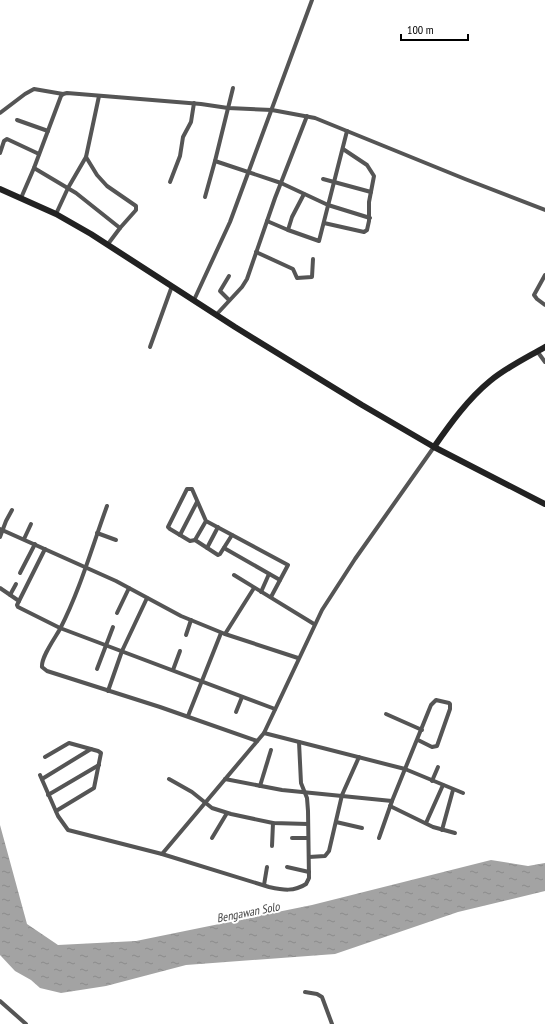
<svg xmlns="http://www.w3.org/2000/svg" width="545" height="1024" font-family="'PT Sans Narrow',sans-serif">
	<defs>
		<pattern id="water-ripples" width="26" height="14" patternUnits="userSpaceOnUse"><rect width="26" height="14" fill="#a3a3a3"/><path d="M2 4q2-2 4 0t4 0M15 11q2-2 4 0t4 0" fill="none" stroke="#8b8b8b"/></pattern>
	</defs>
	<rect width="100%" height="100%" fill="#fff"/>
	<path fill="url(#water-ripples)" d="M0,825L27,924L58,945L136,941L312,905L491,860L528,866L545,863V891L458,912L335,954L186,965L106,986L61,993L40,988L31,980L15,971L0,955Z"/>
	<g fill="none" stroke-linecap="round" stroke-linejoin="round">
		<g stroke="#555" stroke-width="4">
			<path d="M0,113L25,94L34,89L63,94"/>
			<path d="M17,120L48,131"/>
			<path d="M0,153L4,141L7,139L39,154"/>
			<path d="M86,157L97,175L107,186L136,206V210L120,228L108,244"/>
			<path d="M215,161L281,183L328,205L370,218"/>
			<path d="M34,168L76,193L120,228"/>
			<path d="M323,179L371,192"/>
			<path d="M170,182L180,156L183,137L191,122L194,103"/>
			<path d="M304,194L292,217L288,230L319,241L347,131"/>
			<path d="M205,197L215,161L233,88"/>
			<path d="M21,198L34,168L61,96L63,94L67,93L201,104L228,108L272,110L315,118L465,179L545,210"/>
			<path d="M56,214L68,188L86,157L99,96"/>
			<path d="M267,221L288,230"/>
			<path d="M324,223L364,232L367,230L369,221V202L374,176L367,165L343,149"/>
			<path d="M256,252L293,269L297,278L312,277L313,259"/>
			<path d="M545,275L534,295L537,299L545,305"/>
			<path d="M194,300L230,222L312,0"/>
			<path d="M229,300L220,291L229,276"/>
			<path d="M216,315L242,287L247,279L275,198L307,116"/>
			<path d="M150,347L172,286"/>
			<path d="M537,351L545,362"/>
			<path d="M107,506C92,547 80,590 60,629C55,638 41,657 42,667L47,671L160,707L257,741"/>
			<path d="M206,521L195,540L190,541L170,529L168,527L187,489H192L206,521L288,565L271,597"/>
			<path d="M0,529L116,581L181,616L225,634L298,658"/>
			<path d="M97,533L116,540"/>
			<path d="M180,535L197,502"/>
			<path d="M0,537L6,521L12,510"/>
			<path d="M24,539L31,524"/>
			<path d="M195,540L218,555L220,554L232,535"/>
			<path d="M207,548L218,527"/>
			<path d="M224,548L280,580"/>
			<path d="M45,549L17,605L18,607L60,628L275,709"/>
			<path d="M20,573L35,544"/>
			<path d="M234,575L314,624"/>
			<path d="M0,588L19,601"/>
			<path d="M261,592L269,574"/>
			<path d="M10,595L16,584"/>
			<path d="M117,613L129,588"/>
			<path d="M225,634L254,588"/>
			<path d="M186,635L191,620"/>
			<path d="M97,669L113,627"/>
			<path d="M173,670L180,651"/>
			<path d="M108,691L122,651L147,598"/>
			<path d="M236,712L242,697"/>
			<path d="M386,714L422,730"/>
			<path d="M188,716L221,633"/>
			<path d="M264,733L405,769L463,793"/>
			<path d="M45,757L69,743L98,751L101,753L94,788L56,811"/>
			<path d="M40,775L58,816L68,830L162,854L269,887C283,890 294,892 306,884L309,878L308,811L307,798L301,783L299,742"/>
			<path d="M42,779L91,749"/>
			<path d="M169,779L192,792L212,808L231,814L273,823L308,824"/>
			<path d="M225,779L282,790L392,801"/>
			<path d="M432,781L438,767"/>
			<path d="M260,786L271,750"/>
			<path d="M48,795L99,765"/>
			<path d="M390,806L433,827L455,833"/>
			<path d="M336,822L362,828"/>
			<path d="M426,823L443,785"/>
			<path d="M442,830L453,790"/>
			<path d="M212,838L227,813"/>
			<path d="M292,838H308"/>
			<path d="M379,838L392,801L431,705L436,700L449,703L450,704V709L437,746L432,747L418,740"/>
			<path d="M272,846L273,823"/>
			<path d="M162,854L264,733L322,610L355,559L434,447"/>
			<path d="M309,857L325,856L329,851L342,795L359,757"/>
			<path d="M287,867L309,872"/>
			<path d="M264,885L267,867"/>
			<path d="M305,992L317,994L322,997L332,1024"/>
			<path d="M0,1001L26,1024"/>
		</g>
		<g stroke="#222" stroke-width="6">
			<path d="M0,189L56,214L91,234L235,327L362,405L434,447L545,504"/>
			<path d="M434,447C450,424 468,399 490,381C507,367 526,358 545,347"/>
		</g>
	</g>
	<g text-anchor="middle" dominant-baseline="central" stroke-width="4" stroke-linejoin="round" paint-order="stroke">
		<g font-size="12" font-style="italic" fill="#444" stroke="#fff">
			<text transform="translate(248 912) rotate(-11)">Bengawan Solo</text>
		</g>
	</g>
	<path d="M401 34v6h67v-6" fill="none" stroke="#000000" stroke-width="2"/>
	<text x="407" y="34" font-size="12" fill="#000000" stroke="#ffffff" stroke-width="3" paint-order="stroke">100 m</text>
</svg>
